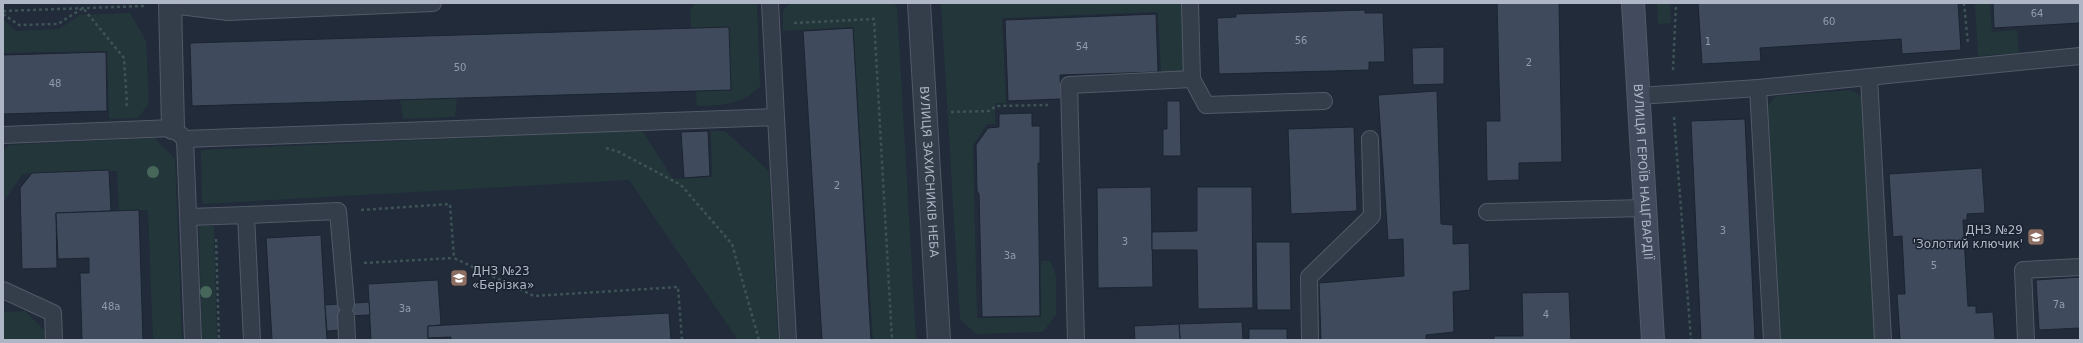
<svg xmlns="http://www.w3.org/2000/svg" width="2083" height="343" font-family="'DejaVu Sans',sans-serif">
	<rect width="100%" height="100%" fill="#212b3a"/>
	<g fill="#23373b">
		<path d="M696,3H757L760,87C738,106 724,105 697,106L690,11Z"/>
		<path d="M790,3H893L897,7L916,340H873L853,27L783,31V11Z"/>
		<path d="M941,3H1183L1185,72H1161L1158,12L1002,18L1006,103H995V124H987L973,145L977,318L1041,317V261H1050L1056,275V315L1043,332L976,334L960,319Z"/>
		<path d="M1657,3H1670L1671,23L1658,24Z"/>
		<path d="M1975,3H1990L1992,32L2017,30L2019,53L1978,56Z"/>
		<path d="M130,13L146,41L149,103L138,118L109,119L107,51L3,53V19L16,31L59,29L80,15Z"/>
		<path d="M1851,90L1862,97L1876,340H1781L1768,106L1776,96Z"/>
		<path d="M457,98L455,117L403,119L400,100Z"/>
		<path d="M642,130L673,179L712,177L711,131H725L769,171L778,340H738L629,180L202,204L201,150Z"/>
		<path d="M155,138L175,159L182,340H153L148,210L119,211L117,171L27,173L22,175L3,202V152L9,145Z"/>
		<path d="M199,226H214L217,340H202Z"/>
		<path d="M25,311L45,331L46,340H3V312Z"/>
	</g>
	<g fill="#3f4a5c" stroke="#1c2431">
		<path d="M1497,3H1559L1562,162L1519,163V180L1487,181L1486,121H1500Z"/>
		<path d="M1698,3H1958L1961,50L1902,54L1901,39L1760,48L1761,61L1702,64Z"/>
		<path d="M1993,3H2080V23L1994,28Z"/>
		<path d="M1365,10V13H1383L1385,62H1369V70L1219,74L1217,18L1236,17V14Z"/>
		<path d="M1156,14L1158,72L1060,75L1061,99L1008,101L1005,20Z"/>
		<path d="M729,27L731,90L192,106L190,43Z"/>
		<path d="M853,28L871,340H822L803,31Z"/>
		<path d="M1444,47V84L1413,85L1412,48Z"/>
		<path d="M106,52L107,111L3,114V55Z"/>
		<path d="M1437,91L1441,224L1453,225V244L1469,243L1470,290L1453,292L1454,332L1426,335V340H1321L1319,283L1404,276L1403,239L1388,240L1378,95Z"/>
		<path d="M1167,101H1180L1181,156H1163V129H1167Z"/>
		<path d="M1032,113V126H1040V163H1038L1040,316L982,317L979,194L977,191L976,145L988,128L999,127V114Z"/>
		<path d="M1745,119L1755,340H1701L1691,121Z"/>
		<path d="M1354,127L1357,211L1291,214L1288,129Z"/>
		<path d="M708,131L710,176L684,178L681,132Z"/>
		<path d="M1982,168L1985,213L1967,214V220H1963L1968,306H1976V313L1993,312L1995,340H1900L1897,294H1905L1902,236L1893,237L1889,174Z"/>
		<path d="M109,170L111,211L56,213L57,268L22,269L20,188L32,173Z"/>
		<path d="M1151,187L1153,287L1098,288L1097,188Z"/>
		<path d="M1197,187H1252L1253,308L1198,309L1197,250H1152V232L1197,231Z"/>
		<path d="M139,210L143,340H82L80,273H89V258L58,259L56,213Z"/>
		<path d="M321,235L327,340H272L266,238Z"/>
		<path d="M1256,242H1290L1291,310H1257Z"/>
		<path d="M2080,277V328L2039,330L2036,280Z"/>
		<path d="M438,280L441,325L428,326V340H371L368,284Z"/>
		<path d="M1569,292L1571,340H1494V336H1523L1522,293Z"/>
		<path d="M369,302L370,315L346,316L341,330L327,331L325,305Z"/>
		<path d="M669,313L671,340H451V337L428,338V326Z"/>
		<path d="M1242,322L1243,340H1180L1179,324Z"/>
		<path d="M1179,324L1180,340H1135L1134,326Z"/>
		<rect x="1249" y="329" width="38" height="11"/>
	</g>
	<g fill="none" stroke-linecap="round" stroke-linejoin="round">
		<defs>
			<g id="lane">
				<path d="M770,3L776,117"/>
				<path d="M1190,3L1192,79L1206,105L1324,101"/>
				<path d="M171,5L228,12L433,3"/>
				<path d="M1869,77L1883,340"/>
				<path d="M1758,88L1772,340"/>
				<path d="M1639,96L1758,88L2080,56"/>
				<path d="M3,135L173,128L185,139L193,340"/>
				<path d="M185,139L776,117L788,340"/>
				<path d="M1487,212L1645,208"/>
				<path d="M246,215L338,211L346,304"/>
				<path d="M189,217L246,215L252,340"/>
				<path d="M3,290L53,313L54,340"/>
				<path d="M346,316L347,340"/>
				<path d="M1076,340L1069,85L1192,79"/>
				<path d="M1310,340L1309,277L1372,216L1370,139"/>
				<path d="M2026,340L2023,270L2080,267"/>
			</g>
			<g id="street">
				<path d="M170,3L173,128"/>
				<path id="s1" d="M919,3L939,340"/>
			</g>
			<g id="secondary">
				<path id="s2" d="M1633,3L1653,340"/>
			</g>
		</defs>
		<use href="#lane" stroke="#525a68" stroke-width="18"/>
		<use href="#street" stroke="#525a68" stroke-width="24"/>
		<use href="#secondary" stroke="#525a68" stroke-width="24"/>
		<g stroke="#3d5355" stroke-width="2.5" stroke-dasharray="3 3" stroke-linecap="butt">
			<path d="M1964,3L1968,44"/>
			<path d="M3,11L144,6"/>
			<path d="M3,14L19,25L58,24L83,8L124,58L127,104L125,107"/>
			<path d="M794,23L874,19L892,340"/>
			<path d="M1673,70L1676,3"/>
			<path d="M951,112L989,111L996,106L1048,105"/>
			<path d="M1674,117L1691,340"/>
			<path d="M606,148L619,152L681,185L732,244L759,340"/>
			<path d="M361,210L450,204L454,258L534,296L678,287L682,340"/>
			<path d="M216,239L219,340"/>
			<path d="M364,263L454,258"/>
		</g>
		<use href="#lane" stroke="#343d4a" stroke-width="16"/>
		<use href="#street" stroke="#343d4a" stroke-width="22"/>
		<use href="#secondary" stroke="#424b5d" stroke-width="22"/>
	</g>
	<g fill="#466759">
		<circle cx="153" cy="172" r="6"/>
		<circle cx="206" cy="292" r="6"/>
	</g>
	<defs>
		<symbol id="school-square" viewBox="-11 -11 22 22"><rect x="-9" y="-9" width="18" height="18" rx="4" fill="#8d6e63" stroke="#1a222f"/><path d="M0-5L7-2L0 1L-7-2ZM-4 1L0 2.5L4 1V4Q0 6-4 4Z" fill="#fff"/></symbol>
	</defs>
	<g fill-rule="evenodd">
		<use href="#school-square" x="2026" y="227" width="20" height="20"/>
		<use href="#school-square" x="449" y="268" width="20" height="20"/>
	</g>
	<g text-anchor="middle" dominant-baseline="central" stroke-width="3" stroke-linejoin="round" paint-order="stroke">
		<g font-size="10" fill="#939cac">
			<text x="2037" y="13">64</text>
			<text x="1829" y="21">60</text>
			<text x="1301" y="40">56</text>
			<text x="1708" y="41">1</text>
			<text x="1082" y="46">54</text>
			<text x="1529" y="62">2</text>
			<text x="460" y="67">50</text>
			<text x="55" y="83">48</text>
			<text x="837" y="185">2</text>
			<text x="1723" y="230">3</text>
			<text x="1125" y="241">3</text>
			<text x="1010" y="255">3а</text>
			<text x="1934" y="265">5</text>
			<text x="2059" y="304">7а</text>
			<text x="111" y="306">48а</text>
			<text x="405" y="308">3а</text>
			<text x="1546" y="314">4</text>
		</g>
		<g font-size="12" fill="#afb7c7" stroke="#1a222f">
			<text stroke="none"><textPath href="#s1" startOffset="169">ВУЛИЦЯ ЗАХИСНИКІВ НЕБА</textPath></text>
			<text stroke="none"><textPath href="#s2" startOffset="169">ВУЛИЦЯ ГЕРОЇВ НАЦГВАРДІЇ</textPath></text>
		</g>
		<g font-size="12" fill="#afb7c7" stroke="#1a222f" text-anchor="end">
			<text x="2023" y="230">ДНЗ №29<tspan x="2023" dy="14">'Золотий ключик'</tspan></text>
			<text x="472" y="271" text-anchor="start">ДНЗ №23<tspan x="472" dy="14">«Берізка»</tspan></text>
		</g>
	</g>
	<rect width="2083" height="343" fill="none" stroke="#afb7c7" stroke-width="8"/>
</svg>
